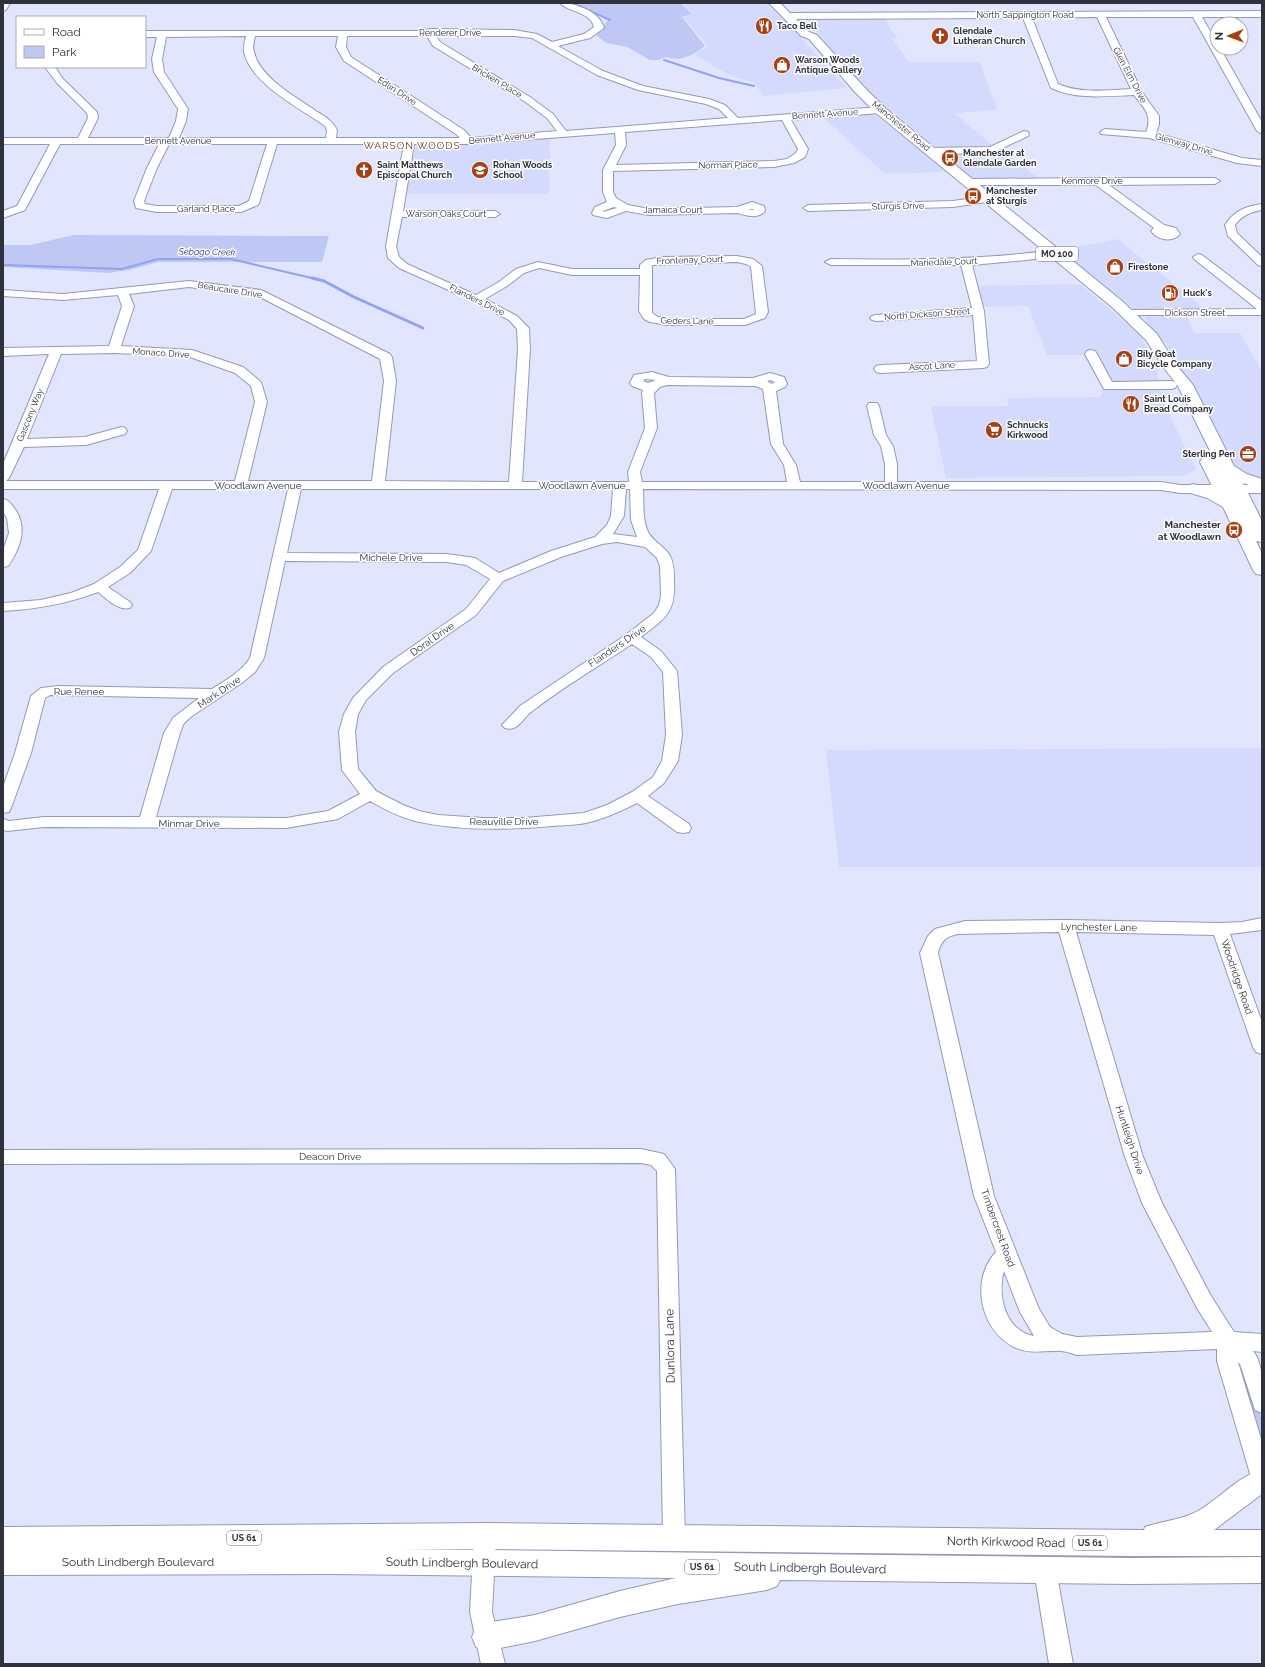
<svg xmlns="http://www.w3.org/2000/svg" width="1265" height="1667" font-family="Raleway,sans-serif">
	<rect width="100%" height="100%" fill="#e1e6fe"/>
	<g fill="#d3dafe">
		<path d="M682,3H766L793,29L847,88L764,96L753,82L731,76L695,55L708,46L684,18L693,13Z"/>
		<path d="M883,17L897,38H891L909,62H980L997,110L954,113L992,145L987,147L942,148L933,145L875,97L840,60L808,20L809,18Z"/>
		<path d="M868,113L877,116L947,172L885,174L822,116Z"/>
		<path d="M550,136L549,194H405L415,147L417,144Z"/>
		<path d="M1001,149L1041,180L976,179L970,176L944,155V153Z"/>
		<path d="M1117,239L1169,280L1206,310H1135L1060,250Z"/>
		<path d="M1080,284L1140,335L1156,366L1163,401L1196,470L1182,476L946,478L931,406H1009L1007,398L1100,397L1103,389L1083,355H1047L1028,306L985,307L977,286Z"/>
		<path d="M1154,315H1186L1194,333H1240L1262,372V480L1235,470L1190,384L1166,344L1146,321L1145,318L1147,316Z"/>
		<path d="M1262,748V867H839L826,750Z"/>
	</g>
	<g fill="#bfc8f5">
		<path d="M577,3H681L692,14L682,17L705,46C693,55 682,62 666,57L659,60H650L627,47L606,43L596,35L603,29L605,23L608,21V18Z"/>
		<path d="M74,235L299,236H329L322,262H158L129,270L108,273L3,267V245H30Z"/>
		<path d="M1234,1357L1245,1363L1262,1421V1459Z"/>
	</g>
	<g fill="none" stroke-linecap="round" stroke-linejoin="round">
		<g stroke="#93a0f4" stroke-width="2">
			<path d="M573,3L610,20"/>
			<path d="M664,60L719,78L754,86"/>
			<path d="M3,265L122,269L158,259H231L316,279"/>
		</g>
		<path stroke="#93a0f4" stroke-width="3" d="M312,278L324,281L354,297L423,328"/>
		<defs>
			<g id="minor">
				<path d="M3,3H10L6,10L3,11Z"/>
				<path d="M560,3C575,3 600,11 604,28L590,38L558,46L603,71L643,86L709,99L725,105L738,118L880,107L885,110L880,113L791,120L808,149L805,157L794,163L774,167L613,171V192L616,198L628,205L649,209L737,207L752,202L764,206L765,211C758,219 747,216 738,213L649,215L626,211L607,218L593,215L592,213L595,207L607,202L603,192V170L616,145L615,133L468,144H414L403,211H495L500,214L495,217H402L396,246L399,257L407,264L476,295L499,282L516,269L538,262L572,269H640V265L646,260L662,257L737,256L753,259L762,266L768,312L765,318L745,325H667L650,322L644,319L639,311L640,275H572L539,268L524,273L507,286L485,299L517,316L529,328L530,349L522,482H629L628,472L645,428L642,393L643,390L632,386L630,383L634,375L652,372L669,377L753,378L770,373L784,377L787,384L785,387L776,391L783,444L796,465L800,482H885V464L881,446L874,435L867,406L869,403H877L879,406L886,435L893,446L897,464V482H1161L1180,485H1262V493H1180L1161,490L643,489C644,503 642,519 648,532C653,542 665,546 670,556C674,564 674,572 674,580C676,613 665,618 641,637L661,651L677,671L682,735L678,761L664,783L648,796L689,824L691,828L689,832L683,833L677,832L637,803C621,811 604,819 586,823C575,825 563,825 552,826C508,830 459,831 415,821C399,817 384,809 370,801L338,819L286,828L44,827L7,831L3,830V819L9,821L44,817H140L164,733L173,718L199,698L50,695L45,698L31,753L11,808L9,812L3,813V787L15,753L31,696L41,688L59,686L212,689C226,680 241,672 250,658L288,489H172L151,551L130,573L108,587L130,602L132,605L130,608C118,611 107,599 98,592C66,604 37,609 3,611V603L41,600L71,593L94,584L120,567L138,550L159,489H3V464L49,354L3,356V348L109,346L122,306L118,295L63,300L3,296V290L63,294L189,281L261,290L390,354L392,357L396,381L385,481L509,482L518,349L517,329L509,320L473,301L399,268L388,258L386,246L404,144H277L259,203L258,205L241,212H157L136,208L134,201L147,168L159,144H60L25,210L3,218V211L17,206L50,144H3V138H78L88,118L87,113L57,83L45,67H55L63,79L97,112L98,118L88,138H169L176,121L178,109L154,72L152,59L157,37H145V31H425L429,29L514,30L537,34L552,42L584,34L594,27C591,12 568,12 560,3ZM246,36C245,41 243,47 244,52C251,84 300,108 325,126L327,130L326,138H179L186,121L188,109L164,72L162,59L166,37ZM255,36H338L336,47L344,61L456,134L460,138H336L337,130C333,121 324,116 316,111C296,97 260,78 254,52C252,47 254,41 255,36ZM347,36H427L433,46L524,101L547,118L557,131L471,138L464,130L351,57L346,47ZM436,36H514L532,38L597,75L638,90L706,104L719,109L728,118L566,131L553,114L530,97L440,42ZM782,120L798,149L796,153L787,159L774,161L616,165L626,145L625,132ZM169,144H267L249,201L239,206H157L145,204L144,201L157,168ZM614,207L617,208L603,212V211ZM752,209L755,210H748ZM737,262L746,264L751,267L756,314L744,319H667L658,317L652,313V266L653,265ZM189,287L258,296L380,359L384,381L372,481H248L267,402L261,382L243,367L192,350L121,346L134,306L129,294ZM114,353L187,356L235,373L251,386L255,402L235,481H6L9,478L24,447L86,445L125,434L127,431L125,428L121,427L85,437L27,439L61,354ZM645,379L656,380L648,383L643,381ZM770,380L775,382L772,384L767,381ZM667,385L755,386L763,389L771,444L784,465L787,482H642L640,472L657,428L654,393L660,387ZM301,489H613L611,516L607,525L595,537L551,551L499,573L475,558L447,554L287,553ZM626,489H630L631,520L637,537L613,534L624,516ZM617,542L645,547L657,558L660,566L661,595L659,605L654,613L627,634L520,706L502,725L505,728C518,732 522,719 531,712C563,687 599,666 632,644L651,657L663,672L666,735L662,761L653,777L632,792L607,805L584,813L524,818H483L438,815L419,811L403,805L376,791L358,769L355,732L358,714L366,700L393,673L476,615L503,581L561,557L602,544ZM285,561L447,562L466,565L490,579L466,609L383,667L353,698L344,714L339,732L342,770L360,794L328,811L286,818L156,817L180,733L184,723L192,716L243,682L255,672L264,658Z"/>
				<path d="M1262,11V17H1202L1217,43V48H1220L1262,122V134L1257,131L1193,17H1106L1142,92L1159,116V125L1156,133L1242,158L1262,160V166L1237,163L1149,138L1101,134L1100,132L1105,129L1146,132C1153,115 1144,108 1134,95C1106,96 1077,100 1051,88L1023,18L788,19L784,16L788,13ZM1097,17L1131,89C1107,90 1081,94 1058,84L1032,18Z"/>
				<path d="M1024,131L1028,132L1029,134L1028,136L992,153L930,154L925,151L930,148L990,147Z"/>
				<path d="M1098,178H1215L1220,181L1215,184L1109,185L1164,225L1176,228L1180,234C1173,243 1157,240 1151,231L1154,228L1096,185H968L963,182L968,179Z"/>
				<path d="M989,196L994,199L993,201L953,207L808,211L803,208L808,205L953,201Z"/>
				<path d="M1262,204V210C1251,212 1242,215 1235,225L1237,233L1262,257V266L1258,265L1228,236L1225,225C1234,211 1246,206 1262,204Z"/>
				<path d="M1055,250L1059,251L1060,253L1059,255L1027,260L972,265L984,311L989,364L987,367L983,368L880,373L876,372L874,369L876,366L880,365L977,361L973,315L876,321L872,320L870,318L872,316L876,315L972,308L961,265H831L825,262L831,259C906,260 980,260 1055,250Z"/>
				<path d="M1198,254L1202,255L1262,301V315H1124L1122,313L1124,311L1128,310L1257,309L1194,259L1193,257Z"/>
				<path d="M1091,350L1095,351L1097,354L1112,382L1171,381L1175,382L1177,385L1175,388L1171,389H1104L1085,354L1087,351Z"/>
				<path d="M3,499C9,500 11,504 15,509C28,528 20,549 8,566L3,567V550L9,533L7,518L3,512Z"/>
				<path d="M1262,918V930L1230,934L1262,1022V1054L1256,1052L1253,1047L1214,935L1076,932L1143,1157L1162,1203L1211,1296L1234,1332L1262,1334V1352L1253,1351C1265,1365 1262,1394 1262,1413L1255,1410L1240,1364L1238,1362L1262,1442V1487L1254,1484L1251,1477L1217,1361V1349L1077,1355C1070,1353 1063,1350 1056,1351C1041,1351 1028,1354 1014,1347C980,1330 970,1279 996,1252L974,1196L920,953L928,936L935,929L965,921L1066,920L1220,923L1242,922ZM1059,932L1125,1157L1142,1203L1197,1308L1212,1332L1077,1337L1062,1334L1050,1327L1039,1309L994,1196L938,953C941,941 946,936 958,934ZM1004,1271L1020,1312L1034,1336C1005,1331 997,1295 1004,1271Z"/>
				<path d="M641,1149L664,1154L675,1169L685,1537L682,1544L674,1547L666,1544L663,1537L657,1171L651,1165L641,1163L3,1164V1150Z"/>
				<path d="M485,1526L493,1529L496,1536L492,1612L505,1664H481L470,1612L474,1536L477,1529Z"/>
				<path d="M1045,1560L1053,1563L1056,1570L1073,1664H1049L1034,1570L1037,1563Z"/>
			</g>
			<g id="major">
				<path d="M769,3H780L809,32L817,35L863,86L884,107L1122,301L1157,334L1177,366L1193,385L1234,466L1247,474L1262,479V489L1243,483L1262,521V542L1256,541L1255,539L1262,553V575L1256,574L1253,570L1223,507L1207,498L1187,492L1185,489L1187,486L1193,484L1214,490L1200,462L1202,459L1208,457L1214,459L1220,471L1178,386L1164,368L1146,340L1112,307L876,113L855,92L809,39L801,36Z"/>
				<path d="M1262,1469V1494L1214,1530H1262V1556H1126L485,1549H402L1131,1558L1262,1557V1583L1131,1584L780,1580L777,1586L767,1590L678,1604L620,1617L535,1641L486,1651L476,1647L472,1637L476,1627L486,1623L535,1615L620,1591L676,1578L330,1574L3,1575V1527L485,1523L1144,1530L1145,1527C1162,1521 1182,1520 1198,1511C1222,1497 1233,1480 1262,1469Z"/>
			</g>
		</defs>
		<use href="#minor" stroke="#9499b5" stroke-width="2"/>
		<use href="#major" stroke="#9499b5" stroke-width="2"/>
		<use href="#minor" fill="#fff" fill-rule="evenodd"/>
		<use href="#major" fill="#fff" fill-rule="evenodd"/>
	</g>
	<defs>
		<symbol id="restaurant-disc" viewBox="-11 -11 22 22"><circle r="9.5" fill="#a54012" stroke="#fff"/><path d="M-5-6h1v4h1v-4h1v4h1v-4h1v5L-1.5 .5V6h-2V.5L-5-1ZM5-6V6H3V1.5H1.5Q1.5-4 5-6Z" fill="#fff"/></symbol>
		<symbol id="church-disc" viewBox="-11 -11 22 22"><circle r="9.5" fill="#a54012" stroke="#fff"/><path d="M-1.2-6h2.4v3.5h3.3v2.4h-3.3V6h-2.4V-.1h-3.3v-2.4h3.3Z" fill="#fff"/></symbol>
		<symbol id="shop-disc" viewBox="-11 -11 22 22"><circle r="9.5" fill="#a54012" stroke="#fff"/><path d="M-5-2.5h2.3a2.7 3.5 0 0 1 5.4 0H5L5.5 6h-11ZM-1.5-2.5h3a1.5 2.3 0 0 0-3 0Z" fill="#fff"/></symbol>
		<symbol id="bus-disc" viewBox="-11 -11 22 22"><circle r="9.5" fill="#a54012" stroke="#fff"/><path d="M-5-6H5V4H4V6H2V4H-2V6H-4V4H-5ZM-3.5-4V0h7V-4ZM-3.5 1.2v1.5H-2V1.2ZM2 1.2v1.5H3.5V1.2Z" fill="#fff"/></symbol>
		<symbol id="school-disc" viewBox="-11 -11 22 22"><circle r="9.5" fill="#a54012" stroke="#fff"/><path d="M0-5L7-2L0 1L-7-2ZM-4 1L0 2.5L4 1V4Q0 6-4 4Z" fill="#fff"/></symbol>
		<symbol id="fuel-disc" viewBox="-11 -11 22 22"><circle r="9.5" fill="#a54012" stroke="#fff"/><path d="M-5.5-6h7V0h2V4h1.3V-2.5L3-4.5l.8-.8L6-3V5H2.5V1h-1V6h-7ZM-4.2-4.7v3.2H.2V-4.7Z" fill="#fff"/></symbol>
		<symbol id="supermarket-disc" viewBox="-11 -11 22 22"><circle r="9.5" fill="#a54012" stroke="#fff"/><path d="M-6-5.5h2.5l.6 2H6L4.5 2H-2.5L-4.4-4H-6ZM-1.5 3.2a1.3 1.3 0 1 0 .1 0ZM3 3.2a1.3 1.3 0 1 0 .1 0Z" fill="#fff"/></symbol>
		<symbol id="office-disc" viewBox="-11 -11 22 22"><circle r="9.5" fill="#a54012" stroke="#fff"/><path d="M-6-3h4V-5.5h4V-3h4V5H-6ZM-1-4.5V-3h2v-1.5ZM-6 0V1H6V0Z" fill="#fff"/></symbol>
	</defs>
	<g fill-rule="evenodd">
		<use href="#restaurant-disc" x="754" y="16" width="20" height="20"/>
		<use href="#church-disc" x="930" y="26" width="20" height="20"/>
		<use href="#shop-disc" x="772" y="55" width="20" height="20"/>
		<use href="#bus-disc" x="940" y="148" width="20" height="20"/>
		<use href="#church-disc" x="354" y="160" width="20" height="20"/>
		<use href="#school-disc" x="470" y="160" width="20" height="20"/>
		<use href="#bus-disc" x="963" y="186" width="20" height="20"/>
		<use href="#shop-disc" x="1105" y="257" width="20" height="20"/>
		<use href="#fuel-disc" x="1160" y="283" width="20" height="20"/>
		<use href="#shop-disc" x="1114" y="349" width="20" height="20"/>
		<use href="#restaurant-disc" x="1121" y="394" width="20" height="20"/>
		<use href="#supermarket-disc" x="984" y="420" width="20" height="20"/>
		<use href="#office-disc" x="1238" y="444" width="20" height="20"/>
		<use href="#bus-disc" x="1224" y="520" width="20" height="20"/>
	</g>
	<g text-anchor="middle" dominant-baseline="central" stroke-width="3" stroke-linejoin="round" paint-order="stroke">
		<g font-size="9" fill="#2f313c" stroke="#fff">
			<text x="1025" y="15">North Sappington Road</text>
			<text x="450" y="33">Renderer Drive</text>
			<text transform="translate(1130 75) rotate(62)">Glen Elm Drive</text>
			<text transform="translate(497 81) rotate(31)">Bricken Place</text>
			<text transform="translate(397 91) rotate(33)">Edlin Drive</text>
			<text transform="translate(825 114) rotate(-4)">Bennett Avenue</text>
			<text transform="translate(901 126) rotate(40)">Manchester Road</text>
			<text transform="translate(502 138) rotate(-5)">Bennett Avenue</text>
			<text x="178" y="141">Bennett Avenue</text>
			<text transform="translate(1184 144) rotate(16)">Glenway Drive</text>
			<text transform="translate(728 165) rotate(-1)">Norman Place</text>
			<text x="1092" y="181">Kenmore Drive</text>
			<text transform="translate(898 206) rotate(-1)">Sturgis Drive</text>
			<text x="206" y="209">Garland Place</text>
			<text x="673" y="210">Jamaica Court</text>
			<text x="446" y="214">Warson Oaks Court</text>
			<text transform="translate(690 260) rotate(-2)">Frontenay Court</text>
			<text transform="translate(944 262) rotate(-2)">Mariedale Court</text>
			<text transform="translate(230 290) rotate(9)">Beaucaire Drive</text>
			<text transform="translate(477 300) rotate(26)">Flanders Drive</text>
			<text x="1195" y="313">Dickson Street</text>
			<text transform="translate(927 314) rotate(-4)">North Dickson Street</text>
			<text transform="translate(687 321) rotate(1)">Geders Lane</text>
			<text transform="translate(161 353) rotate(4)">Monaco Drive</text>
			<text transform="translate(932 366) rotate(-3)">Ascot Lane</text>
			<text transform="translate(30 415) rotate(-68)">Gascony Way</text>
		</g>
		<g font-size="9" font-weight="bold" fill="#2f313c" stroke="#fff" text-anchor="start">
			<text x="777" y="26">Taco Bell</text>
			<text x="953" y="31">Glendale<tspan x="953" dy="10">Lutheran Church</tspan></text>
			<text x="795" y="60">Warson Woods<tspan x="795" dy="10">Antique Gallery</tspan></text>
			<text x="963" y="153">Manchester at<tspan x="963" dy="10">Glendale Garden</tspan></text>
			<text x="377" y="165">Saint Matthews<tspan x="377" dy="10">Episcopal Church</tspan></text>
			<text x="493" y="165">Rohan Woods<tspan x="493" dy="10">School</tspan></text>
			<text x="986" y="191">Manchester<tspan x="986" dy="10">at Sturgis</tspan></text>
			<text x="1128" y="267">Firestone</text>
			<text x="1183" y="293">Huck's</text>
			<text x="1137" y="354">Bily Goat<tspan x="1137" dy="10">Bicycle Company</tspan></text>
			<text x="1144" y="399">Saint Louis<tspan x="1144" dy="10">Bread Company</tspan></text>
			<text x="1007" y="425">Schnucks<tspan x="1007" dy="10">Kirkwood</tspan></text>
			<text x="1235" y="454" text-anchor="end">Sterling Pen</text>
		</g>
		<g font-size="9" font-style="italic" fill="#241c7c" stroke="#fff">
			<text transform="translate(207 252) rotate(1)">Sebago Creek</text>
		</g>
		<g fill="#fff" stroke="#6d6f76" stroke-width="1">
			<rect x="1036" y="247" width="42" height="14" rx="3"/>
			<rect x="227" y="1531" width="34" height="14" rx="3"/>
			<rect x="1073" y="1536" width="34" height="14" rx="3"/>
			<rect x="685" y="1560" width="34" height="14" rx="3"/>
		</g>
		<g font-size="9" font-weight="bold" fill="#2f313c">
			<text x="1057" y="254">MO 100</text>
			<text x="244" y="1538">US 61</text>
			<text x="1090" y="1543">US 61</text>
			<text x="702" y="1567">US 61</text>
		</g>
		<g font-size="10" letter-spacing="1" fill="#733218" stroke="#fff">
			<text x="412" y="145">WARSON WOODS</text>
		</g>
		<g font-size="10" fill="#2f313c" stroke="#fff">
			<text x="258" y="485">Woodlawn Avenue</text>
			<text x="582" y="485">Woodlawn Avenue</text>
			<text x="906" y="485">Woodlawn Avenue</text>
			<text x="391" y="557">Michele Drive</text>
			<text transform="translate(432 639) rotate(-35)">Doral Drive</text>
			<text transform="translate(617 646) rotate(-34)">Flanders Drive</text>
			<text x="79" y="691">Rue Renee</text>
			<text transform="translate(219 692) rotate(-34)">Mark Drive</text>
			<text x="504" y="821">Reauville Drive</text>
			<text x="189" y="823">Minmar Drive</text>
			<text transform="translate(1099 927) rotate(1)">Lynchester Lane</text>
			<text transform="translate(1237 977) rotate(71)">Woodridge Road</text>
			<text transform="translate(1130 1140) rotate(72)">Huntleigh Drive</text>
			<text x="330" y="1156">Deacon Drive</text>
			<text transform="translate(998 1228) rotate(70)">Timbercrest Road</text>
		</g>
		<g font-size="10" font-weight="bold" fill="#2f313c" stroke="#fff" text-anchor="end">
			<text x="1221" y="524">Manchester<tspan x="1221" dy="12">at Woodlawn</tspan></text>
		</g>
		<g font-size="12" fill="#2f313c" stroke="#fff">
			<text transform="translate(670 1346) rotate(-91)">Dunlora Lane</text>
			<text transform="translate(1006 1542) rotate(1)">North Kirkwood Road</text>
			<text x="138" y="1562">South Lindbergh Boulevard</text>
			<text transform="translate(462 1563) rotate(1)">South Lindbergh Boulevard</text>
			<text transform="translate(810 1568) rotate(1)">South Lindbergh Boulevard</text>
		</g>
	</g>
	<rect width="1265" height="1667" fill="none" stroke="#2f313c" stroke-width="8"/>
	<rect x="16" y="16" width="130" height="52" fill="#ffffff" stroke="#acadb1"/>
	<rect x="24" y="29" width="20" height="6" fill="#ffffff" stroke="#acadb1"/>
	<text x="52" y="36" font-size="12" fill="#2f313c">Road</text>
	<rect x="24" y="46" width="20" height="12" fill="#bfc8f5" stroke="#acadb1"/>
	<text x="52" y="56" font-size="12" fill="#2f313c">Park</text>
	<g transform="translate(1229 36) rotate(269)"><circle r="19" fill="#ffffff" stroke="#acadb1"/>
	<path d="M0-3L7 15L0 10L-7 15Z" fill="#a54012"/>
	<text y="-6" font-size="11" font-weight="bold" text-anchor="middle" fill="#2f313c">N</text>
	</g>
</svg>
